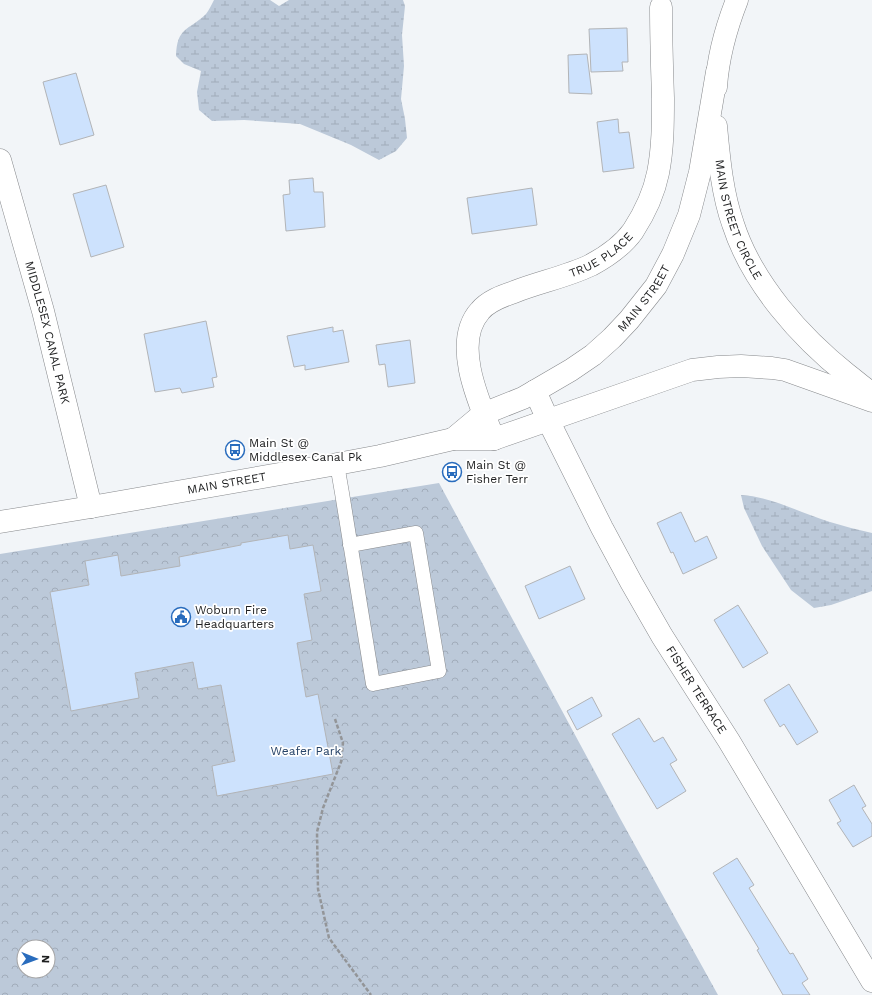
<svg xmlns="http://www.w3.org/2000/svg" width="872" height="995" font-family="'Work Sans',sans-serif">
	<defs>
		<pattern id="wetland-marsh" width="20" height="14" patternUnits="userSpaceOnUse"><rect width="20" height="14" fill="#bcc9d9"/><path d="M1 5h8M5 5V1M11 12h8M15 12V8" fill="none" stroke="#a1acba"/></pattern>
		<pattern id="park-crowns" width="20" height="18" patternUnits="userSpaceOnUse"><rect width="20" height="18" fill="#bcc9d9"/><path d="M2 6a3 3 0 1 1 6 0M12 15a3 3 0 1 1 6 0" fill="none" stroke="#a1acba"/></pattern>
	</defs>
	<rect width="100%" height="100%" fill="#f2f5f8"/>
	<g fill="url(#wetland-marsh)">
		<path d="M214,0H270L279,6L289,0H403L405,6L402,35L404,66L401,99L405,119L407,138L396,151L379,160L351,145L300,124L244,120L212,121L199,110L197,92L201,71L184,64L176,56C177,27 188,31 206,14C209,10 212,4 214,0Z"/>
		<path d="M741,495C773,497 800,513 830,522C844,526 858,530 872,533V591L831,605L814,608L791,590L762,546L744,508Z"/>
	</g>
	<path fill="url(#park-crowns)" fill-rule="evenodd" d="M439,483L621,820L718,995H0V554ZM24,947H48V971H24Z"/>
	<g fill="#cde2fd" stroke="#b2b4b7">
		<path d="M627,28L628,62H622L623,71L591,72L589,29Z"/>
		<path d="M587,54L592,94L569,93L568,55Z"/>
		<path d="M76,73L94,135L60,145L43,82Z"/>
		<path d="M618,119L619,133L629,132L634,168L603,172L597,122Z"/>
		<path d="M313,178L314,192H323L325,227L286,231L283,195L290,194L289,180Z"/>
		<path d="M106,185L124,247L91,257L73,194Z"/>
		<path d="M532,188L537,225L472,234L467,198Z"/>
		<path d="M206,321L217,377L212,378L214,387L182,393L180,388L155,392L144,334Z"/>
		<path d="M333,327V332L343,330L349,362L305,370V365L294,367L287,336Z"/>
		<path d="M410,340L415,383L388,387L385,364L379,365L376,345Z"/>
		<path d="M681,512L695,542L707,536L717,558L683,574L673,552L671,553L657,523Z"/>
		<path d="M288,535L290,549L313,545L321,591L304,594L312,640L297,643L306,697L318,694L333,774L217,796L212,766L235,761L221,685L198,689L193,662L135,673L139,698L71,711L50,592L89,585L85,561L118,555L121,576L180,566L179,557L241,545V543Z"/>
		<path d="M570,566L585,599L539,619L525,586Z"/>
		<path d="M738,605L768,653L743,668L714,620Z"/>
		<path d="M789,684L818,732L797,745L784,724L780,727L764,700Z"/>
		<path d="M592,697L602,716L577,730L567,711Z"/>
		<path d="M639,718L654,742L663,737L677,760L670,764L686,791L657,809L612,734Z"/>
		<path d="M854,785L866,806L862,808L872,824V836L853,847L837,823L841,821L829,800Z"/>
		<path d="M737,858L754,885L749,888L790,954L793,953L808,979L802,983L810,995H783L757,950L759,949L713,873Z"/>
	</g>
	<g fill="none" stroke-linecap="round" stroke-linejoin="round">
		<defs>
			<path id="lane" d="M337,464L342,493L373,684L439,671L416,533L350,545"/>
			<g id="street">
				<path id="s1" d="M0,160L43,311L91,507"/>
				<path id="s2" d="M535,391L548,420L602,528L631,582L662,636L729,741L872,981"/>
				<path id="s3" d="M494,439C480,405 451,343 480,311C488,301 502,296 514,292C539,282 566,277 591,265C606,257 623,245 633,231C644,214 654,193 658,173C663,148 663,123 663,98C662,68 661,37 661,7"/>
			</g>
			<g id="primary">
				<path d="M716,87C718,57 726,28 737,0"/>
				<path id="s4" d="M716,126C719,158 722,193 733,224C752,283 800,337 848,375C856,381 863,388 872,393"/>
				<path id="s5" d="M453,439L483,414L523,398L571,370L593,355L612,338L629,320L656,286L673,254L689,215L700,172L717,72"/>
				<path id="s6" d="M0,522L91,507L337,464L380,456L453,439H494L669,378L692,370L718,367L741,366L772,368L785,370L872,401"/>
			</g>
		</defs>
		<use href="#lane" stroke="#87898c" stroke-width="15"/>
		<use href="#street" stroke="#87898c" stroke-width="23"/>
		<use href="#primary" stroke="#87898c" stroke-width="23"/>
		<path stroke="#939598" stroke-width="2.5" stroke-dasharray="4 2" stroke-linecap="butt" d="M335,719L343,743L341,762L323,808L317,832L318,889L329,938L371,995"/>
		<use href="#lane" stroke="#fff" stroke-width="14"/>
		<use href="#street" stroke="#fff" stroke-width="22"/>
		<use href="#primary" stroke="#fff" stroke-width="22"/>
	</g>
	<defs>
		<symbol id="bus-ring" viewBox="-11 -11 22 22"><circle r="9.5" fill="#fff" stroke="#296cbd" stroke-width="1.5"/><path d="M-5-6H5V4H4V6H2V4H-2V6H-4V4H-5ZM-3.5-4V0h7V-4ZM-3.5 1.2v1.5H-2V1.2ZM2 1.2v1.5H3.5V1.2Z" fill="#296cbd"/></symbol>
		<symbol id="civic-ring" viewBox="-11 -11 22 22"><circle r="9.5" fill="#fff" stroke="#296cbd" stroke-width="1.5"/><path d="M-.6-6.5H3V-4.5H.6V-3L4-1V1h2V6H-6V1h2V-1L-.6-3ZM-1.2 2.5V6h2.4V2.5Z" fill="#296cbd"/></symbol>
	</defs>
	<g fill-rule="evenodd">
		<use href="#bus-ring" x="224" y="439" width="22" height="22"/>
		<use href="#bus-ring" x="441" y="461" width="22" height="22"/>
		<use href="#civic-ring" x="170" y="606" width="22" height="22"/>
	</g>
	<g text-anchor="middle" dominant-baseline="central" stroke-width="3.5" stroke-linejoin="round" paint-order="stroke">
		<g font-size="12" fill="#1e1f20" stroke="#fff">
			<text stroke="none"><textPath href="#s4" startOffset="97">MAIN STREET CIRCLE</textPath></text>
			<text stroke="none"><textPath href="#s3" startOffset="270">TRUE PLACE</textPath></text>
			<text stroke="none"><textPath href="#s5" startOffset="241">MAIN STREET</textPath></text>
			<text stroke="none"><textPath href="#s1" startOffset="179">MIDDLESEX CANAL PARK</textPath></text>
			<text stroke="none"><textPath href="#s6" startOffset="230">MAIN STREET</textPath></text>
			<text stroke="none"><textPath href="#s2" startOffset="340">FISHER TERRACE</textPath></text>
		</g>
		<g font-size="12" fill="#1e1f20" stroke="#fff" text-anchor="start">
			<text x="249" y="443">Main St @<tspan x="249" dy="14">Middlesex Canal Pk</tspan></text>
			<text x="466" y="465">Main St @<tspan x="466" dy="14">Fisher Terr</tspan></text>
			<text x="195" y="610">Woburn Fire<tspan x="195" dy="14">Headquarters</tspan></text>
		</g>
		<g font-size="12" fill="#264368" stroke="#fff">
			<text x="306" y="751">Weafer Park</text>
		</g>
	</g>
	<g transform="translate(36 959) rotate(91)"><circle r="19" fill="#ffffff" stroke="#a5a5a6"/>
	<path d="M0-3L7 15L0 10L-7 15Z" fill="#296cbd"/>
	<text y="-6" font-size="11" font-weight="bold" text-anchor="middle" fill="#1e1f20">N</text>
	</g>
</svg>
